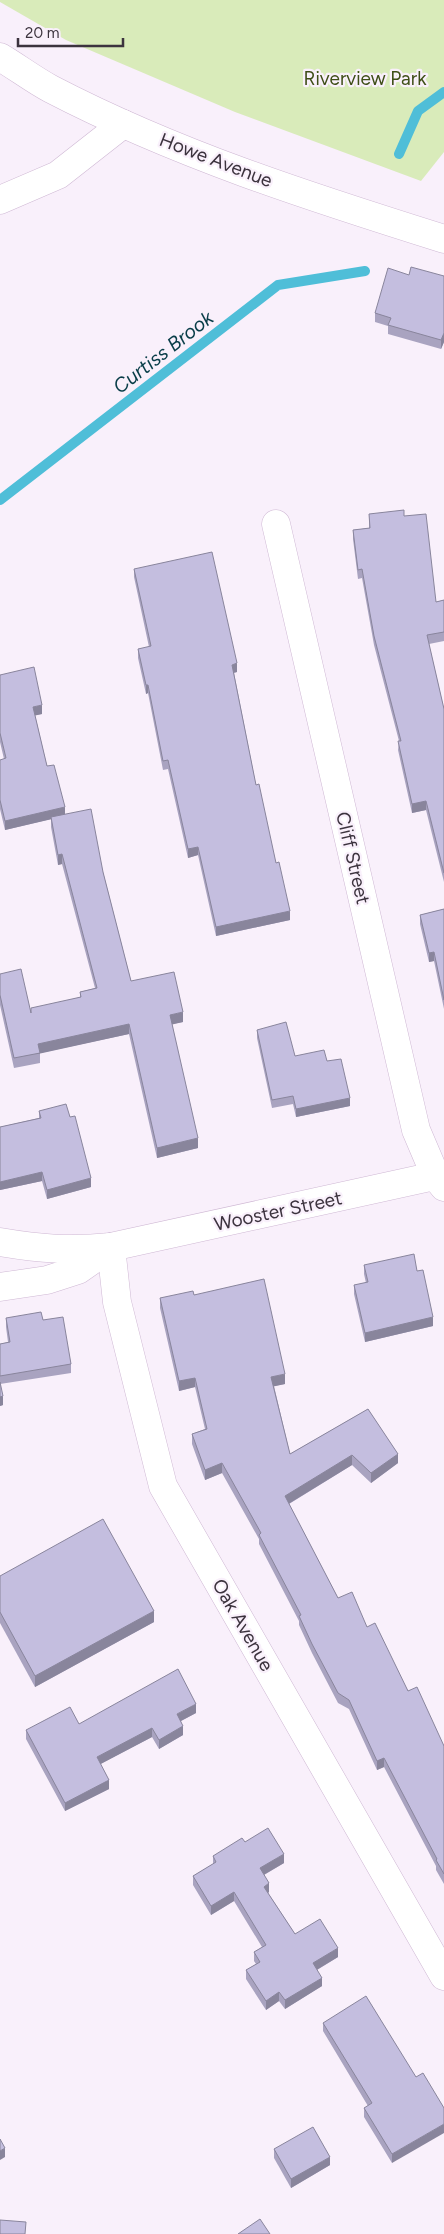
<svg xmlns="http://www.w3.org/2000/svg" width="444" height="2234" font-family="Figtree,sans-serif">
	<rect width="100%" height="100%" fill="#f9f0fb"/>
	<path fill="#d9ebba" d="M0,0H444V152L421,181L235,112L66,40L0,2Z"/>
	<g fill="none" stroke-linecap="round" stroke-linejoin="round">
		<g stroke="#4fbed8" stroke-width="10">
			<path d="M399,154L418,111L444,92"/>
			<path d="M0,500L278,285L365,271"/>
		</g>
		<defs>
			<g id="street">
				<path d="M0,200L58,175L123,124"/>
				<path d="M276,524L416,1130L436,1177L444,1187"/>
				<path d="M0,1287L47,1280L78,1270L111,1247"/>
			</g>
			<g id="secondary">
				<path d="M0,57C17,67 34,80 51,89C176,154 310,197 444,239"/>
				<path d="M0,1242C41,1249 70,1251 111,1247L444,1174"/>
				<path d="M111,1247L117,1302L163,1486L444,1976"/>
			</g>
		</defs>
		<use href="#street" stroke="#cfb8d4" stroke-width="29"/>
		<use href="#secondary" stroke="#cfb8d4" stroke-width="29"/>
		<use href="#street" stroke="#fff" stroke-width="28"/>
		<use href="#secondary" stroke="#fff" stroke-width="28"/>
	</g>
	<g fill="#a9a3c0">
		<path d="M409,275L444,276V342L441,349L388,334V326L375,322V313Z"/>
		<path d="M369,514L404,516L436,602L444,600V641L429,644L444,709V882L426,810L412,813L398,750L399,741L374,645L362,578L358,579L353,539V530L369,528Z"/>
		<path d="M134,569L237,672L234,673L256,785L290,920L216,936L198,855L188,858L168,769L163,770L148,693L146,694L138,658V649L149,647L134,577Z"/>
		<path d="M0,675L42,714L35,715L47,766L65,814L103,872L131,981L183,1022L172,1024L198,1148L157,1158L129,1034L40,1053V1063L14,1068L0,1005V974L31,1012L80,997V992L95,988L62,864L58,865L51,827V819L5,830L0,809V760L4,759L0,742Z"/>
		<path d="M444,909V1009L434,961L429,962L420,924V915Z"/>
		<path d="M257,1030L295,1056L327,1061L350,1106L296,1117L293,1104L272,1108L257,1038Z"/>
		<path d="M39,1111L70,1117L91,1187L47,1199L42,1181L0,1190V1127L39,1118Z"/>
		<path d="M364,1265L417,1271L433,1326L365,1342L354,1294V1285L366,1283L364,1274Z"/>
		<path d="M194,1295L285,1384L274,1386L290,1454L368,1409L398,1463L371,1483L352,1465L289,1504L338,1598L367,1627L444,1746V1884L436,1870V1866L384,1767L377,1770L349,1709L338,1703L312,1653L299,1625V1621L259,1544V1539L222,1473L205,1480L192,1444V1434L205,1429L195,1387L179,1391L160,1308V1298Z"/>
		<path d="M6,1318L43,1320L71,1364V1373L0,1384L3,1405L0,1406V1344L8,1342L6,1327Z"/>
		<path d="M0,1576L154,1622L35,1687L0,1623Z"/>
		<path d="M196,1713L181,1721L183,1735L159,1749L152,1737L100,1764L109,1789L65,1811L26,1739V1730L79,1724Z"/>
		<path d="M245,1842L284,1863L264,1875L269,1892L268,1893L295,1934L338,1957L317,1970L322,1986L285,2009L279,2001L266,2010L246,1979V1970L256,1964L254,1961V1952L262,1947L234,1901L211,1915L193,1885V1876L213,1864V1856Z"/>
		<path d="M323,2023L416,2077L392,2163L364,2117V2108L368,2106L323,2031Z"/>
		<path d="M274,2149L330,2165L291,2188L274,2158Z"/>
	</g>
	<g fill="#89859c">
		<path d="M444,333V342L441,349V340Z"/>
		<path d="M237,663V672L232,673V665Z"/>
		<path d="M146,685H148V693L146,694Z"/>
		<path d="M42,705V714L33,716V707Z"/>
		<path d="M426,801V810L412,813V804Z"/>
		<path d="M65,807V816L5,830V821Z"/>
		<path d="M198,847V855L188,858V849Z"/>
		<path d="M62,854V864L58,865V855Z"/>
		<path d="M290,911V920L216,936V927Z"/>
		<path d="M434,952V961L429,962V953Z"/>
		<path d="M183,1012V1022L170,1025V1015Z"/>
		<path d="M129,1024V1034L38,1054V1044Z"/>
		<path d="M350,1098V1106L296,1117V1109Z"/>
		<path d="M198,1138V1148L157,1158V1148Z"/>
		<path d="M42,1172V1181L0,1190V1182Z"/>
		<path d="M91,1178V1187L47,1199V1190Z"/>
		<path d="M433,1317V1326L365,1342V1333Z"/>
		<path d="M285,1374V1384L271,1387V1377Z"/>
		<path d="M195,1378V1387L179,1391V1381Z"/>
		<path d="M3,1396V1405L0,1406V1397Z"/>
		<path d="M398,1454V1463L371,1483V1473Z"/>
		<path d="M352,1455V1465L285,1506V1496Z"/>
		<path d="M222,1463V1473L205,1480V1470Z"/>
		<path d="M154,1611V1622L35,1687V1676Z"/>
		<path d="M196,1704V1713L177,1723V1714Z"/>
		<path d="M183,1726V1735L159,1749V1740Z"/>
		<path d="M152,1728V1737L97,1766V1757Z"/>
		<path d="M384,1758V1767L377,1770V1761Z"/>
		<path d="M109,1780V1789L65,1811V1803Z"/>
		<path d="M284,1854V1863L260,1877V1868Z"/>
		<path d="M269,1883V1892L264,1896V1887Z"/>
		<path d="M234,1892V1901L211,1915V1906Z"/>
		<path d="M338,1948V1957L313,1972V1963Z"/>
		<path d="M322,1978V1986L285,2009V2000Z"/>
		<path d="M279,1992V2001L266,2010V2001Z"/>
		<path d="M444,2124V2133L392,2163V2154Z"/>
		<path d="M5,2148V2157L0,2160V2151Z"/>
		<path d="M330,2157V2165L291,2188V2179Z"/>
	</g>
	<g fill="#c4bedf" stroke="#89859c">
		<path d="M411,267L444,276V333L441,340L388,325L391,318L375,313L388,268L409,275Z"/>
		<path d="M404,510V516L426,514L436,602L444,600V632L427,635L444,709V873L426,801L412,804L398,741H401L374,636L362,569L358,570L353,530L370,528L369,514Z"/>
		<path d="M212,552L237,663L232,665L256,785L259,784L276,863L279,862L290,911L216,927L198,847L188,849L168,760L163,761L148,685H146L138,649L151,646L134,569Z"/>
		<path d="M34,667L42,705L33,707L47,766L54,765L65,807L5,821L0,800V760L6,758L0,733V675Z"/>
		<path d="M91,809L103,872L131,981L174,972L183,1012L170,1015L198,1138L157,1148L129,1024L38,1044L40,1053L14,1058L0,995V974L21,969L31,1013V1008L81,997L80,992L97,988L62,854L58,855L51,817Z"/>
		<path d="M444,909V1000L434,952L429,953L420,915Z"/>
		<path d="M286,1022L295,1056L324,1050L327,1061L341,1059L350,1098L296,1109L293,1096L272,1100L257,1030Z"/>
		<path d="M66,1104L70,1117L75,1116L91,1178L47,1190L42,1172L0,1182V1127L41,1118L39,1111Z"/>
		<path d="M414,1254L417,1271L423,1270L433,1317L365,1333L354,1285L368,1282L364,1265Z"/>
		<path d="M264,1279L285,1374L271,1377L290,1454L368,1409L398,1454L371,1473L352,1455L285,1496L338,1598L352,1592L367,1627L375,1623L408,1691L417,1687L444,1746V1874L436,1860L437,1859L384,1758L377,1761L349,1700L338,1693L312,1644L299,1616L301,1615L259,1535L261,1533L222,1463L205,1470L192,1434L207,1429L195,1378L179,1381L160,1298L193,1291L194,1295Z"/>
		<path d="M41,1312L43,1320L63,1317L71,1364L0,1376V1344L10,1342L6,1318Z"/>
		<path d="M0,1382L3,1396L0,1397Z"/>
		<path d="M103,1519L154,1611L35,1676L0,1612V1576Z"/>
		<path d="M178,1669L196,1704L177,1714L183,1726L159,1740L152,1728L97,1757L109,1780L65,1803L26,1730L70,1707L79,1724Z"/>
		<path d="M268,1828L284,1854L260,1868L269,1883L264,1887L295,1934L320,1919L338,1948L313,1963L322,1978L285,2000L279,1992L266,2001L246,1970L260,1962L254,1952L266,1945L234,1892L211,1906L193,1876L216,1862L213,1856L242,1838L245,1842Z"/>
		<path d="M366,1996L416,2077L423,2073L444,2108V2124L392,2154L364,2108L372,2103L323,2023Z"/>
		<path d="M313,2127L330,2157L291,2179L274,2149Z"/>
		<path d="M0,2139L5,2148L0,2151Z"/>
		<path d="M260,2219L270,2234H238Z"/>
		<path d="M0,2220L26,2222L25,2234H0Z"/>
	</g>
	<g text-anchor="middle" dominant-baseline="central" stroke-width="4.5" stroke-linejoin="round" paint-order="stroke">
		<g font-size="19" fill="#3e4e17" stroke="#f9f0fb">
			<text x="365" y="78">Riverview Park</text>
		</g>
		<g font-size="19" fill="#3c333e" stroke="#f9f0fb">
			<text transform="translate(216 160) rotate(21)">Howe Avenue</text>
			<text transform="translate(353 858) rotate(77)">Cliff Street</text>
			<text transform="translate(278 1211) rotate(-12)">Wooster Street</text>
			<text transform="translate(243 1625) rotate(60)">Oak Avenue</text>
		</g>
		<g font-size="20" font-style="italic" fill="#093d48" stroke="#f9f0fb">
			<text transform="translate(163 352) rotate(-38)">Curtiss Brook</text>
		</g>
	</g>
	<path d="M18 38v8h105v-8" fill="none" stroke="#3c333e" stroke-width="2.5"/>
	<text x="25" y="38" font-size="15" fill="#3c333e" stroke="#f9f0fb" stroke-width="4" paint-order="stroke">20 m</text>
</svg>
